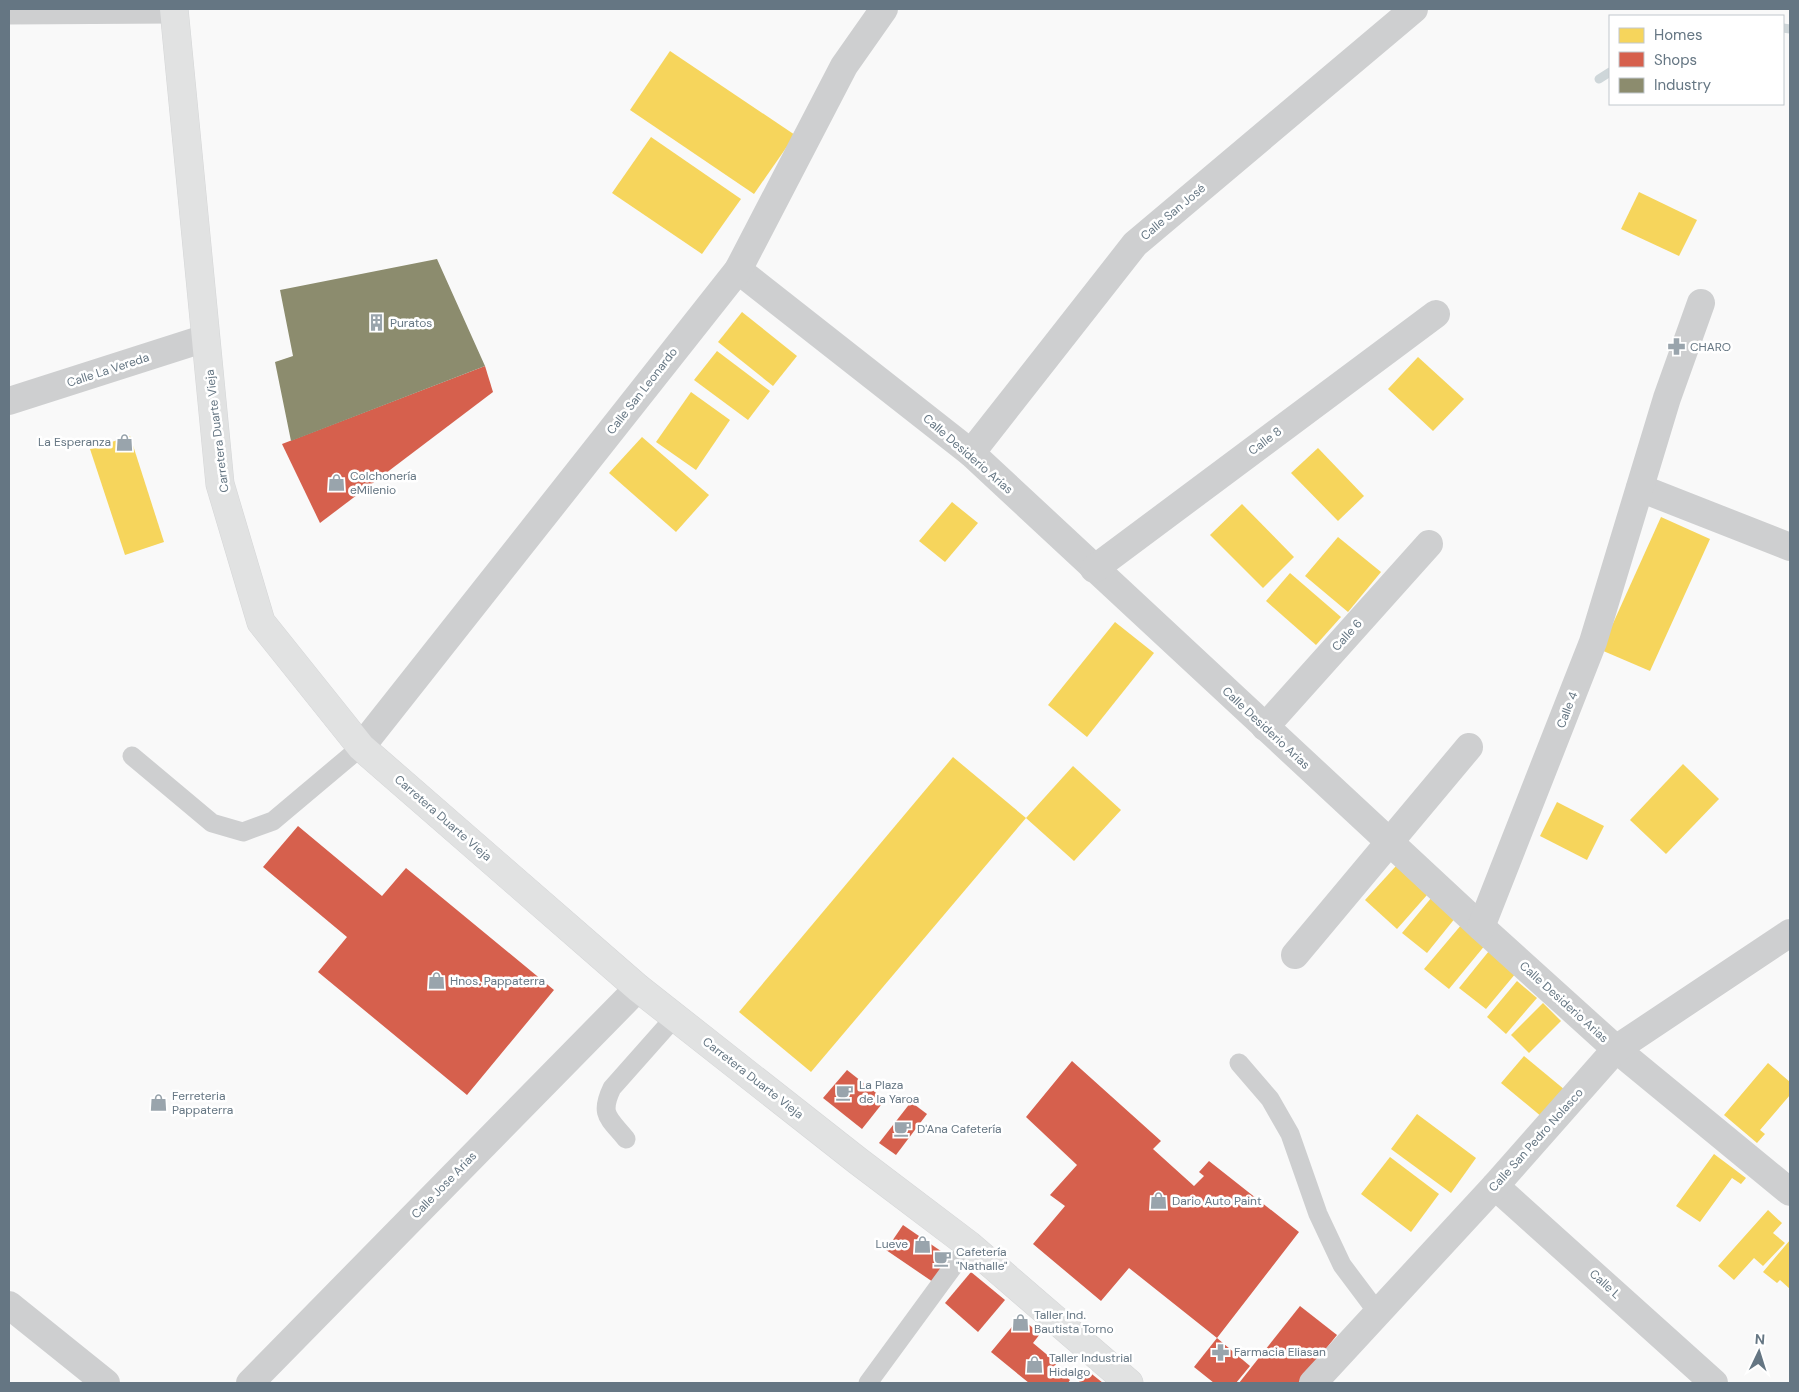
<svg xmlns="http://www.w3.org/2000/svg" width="1799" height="1392" font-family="'DM Sans',sans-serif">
	<rect width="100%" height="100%" fill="#f9f9f9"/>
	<g fill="#f6d55c">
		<path d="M670,51L795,135L754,194L630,110Z"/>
		<path d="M651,137L741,199L702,254L612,193Z"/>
		<path d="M1639,192L1697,220L1679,256L1621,229Z"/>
		<path d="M742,312L797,356L773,386L718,342Z"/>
		<path d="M717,351L770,391L748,420L694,380Z"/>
		<path d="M1418,357L1464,399L1433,431L1388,389Z"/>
		<path d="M691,392L730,420L696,470L656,442Z"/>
		<path d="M130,436L164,542L125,555L90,449Z"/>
		<path d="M642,437L709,495L676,532L609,473Z"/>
		<path d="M1318,448L1364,496L1338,521L1291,473Z"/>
		<path d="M952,502L978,523L945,562L919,541Z"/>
		<path d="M1242,504L1294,557L1263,588L1210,535Z"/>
		<path d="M1661,517L1710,539L1650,671L1601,650Z"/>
		<path d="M1338,537L1381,572L1348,612L1305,576Z"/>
		<path d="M1290,573L1341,617L1316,645L1266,601Z"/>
		<path d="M1115,622L1154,653L1087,737L1048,705Z"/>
		<path d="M953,757L1026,818L811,1072L739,1012Z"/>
		<path d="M1683,764L1719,799L1666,854L1630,820Z"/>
		<path d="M1073,766L1121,810L1074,861L1026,818Z"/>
		<path d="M1557,802L1604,826L1587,860L1540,836Z"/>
		<path d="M1396,866L1427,895L1397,929L1365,900Z"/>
		<path d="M1432,897L1456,917L1427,953L1402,933Z"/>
		<path d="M1462,924L1486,944L1449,989L1424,969Z"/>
		<path d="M1489,951L1516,973L1486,1009L1459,988Z"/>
		<path d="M1517,981L1537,998L1506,1034L1487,1017Z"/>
		<path d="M1543,1003L1561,1021L1529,1053L1511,1035Z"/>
		<path d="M1524,1056L1565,1090L1542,1117L1501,1083Z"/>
		<path d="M1768,1063L1790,1082V1095L1760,1130L1765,1134L1757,1143L1724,1115Z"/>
		<path d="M1417,1114L1476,1158L1451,1193L1391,1149Z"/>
		<path d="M1714,1154L1746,1178L1741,1184L1732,1178L1700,1222L1676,1206Z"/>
		<path d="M1390,1157L1439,1194L1411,1232L1361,1194Z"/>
		<path d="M1768,1210L1782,1223L1773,1233L1785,1243L1763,1266L1754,1258L1734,1280L1718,1266Z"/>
		<path d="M1790,1240V1289L1780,1280L1777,1283L1763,1272Z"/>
	</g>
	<g fill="#d6604d">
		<path d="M485,366L493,392L320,523L282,444Z"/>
		<path d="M298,826L382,896L406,868L554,990L467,1095L318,972L347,937L263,867Z"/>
		<path d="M1072,1061L1161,1141L1153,1149L1194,1186L1204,1176L1199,1172L1209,1161L1299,1232L1217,1338L1129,1268L1101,1301L1033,1244L1065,1206L1050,1195L1077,1165L1026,1117Z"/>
		<path d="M847,1070L885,1100L862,1129L823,1098Z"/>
		<path d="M911,1102L927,1114L896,1155L879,1143Z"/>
		<path d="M903,1225L951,1258L933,1282L886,1250Z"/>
		<path d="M971,1272L1005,1300L978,1332L945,1303Z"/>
		<path d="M1300,1306L1337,1335L1298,1383H1239Z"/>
		<path d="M1020,1317L1040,1334L1033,1343L1057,1363L1054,1367L1070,1380L1068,1383H1029L991,1352Z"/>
		<path d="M1217,1338L1250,1366L1236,1383H1214L1194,1367Z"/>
		<path d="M1088,1371L1103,1383H1078Z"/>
	</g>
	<path fill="#8c8c6e" d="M437,259L485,366L291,441L275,362L293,356L280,290Z"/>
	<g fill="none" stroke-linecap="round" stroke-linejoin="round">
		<g stroke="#ced6d9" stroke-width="9">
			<path d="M1783,28L1790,29"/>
			<path d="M1599,79L1610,72"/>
		</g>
		<defs>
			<path id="secondary" d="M174,9L220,484L261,622L361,747L638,988L858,1161L969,1245L1129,1383"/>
		</defs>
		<use href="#secondary" stroke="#d5d6d7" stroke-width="29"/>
		<g stroke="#cecfd0" stroke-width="19">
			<path d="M9,15L175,14"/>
			<path d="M132,756L212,823L243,832L273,821L361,747"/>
			<path d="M1239,1063L1270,1099L1290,1134L1318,1214L1342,1265L1378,1313"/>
			<path d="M626,1139C609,1118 599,1115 612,1088L675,1017"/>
			<path d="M868,1383L969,1245"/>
		</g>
		<g stroke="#cecfd0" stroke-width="28">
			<path d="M738,270L971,453L1481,927L1616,1049L1790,1192"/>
			<path d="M9,401L206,338"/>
			<path d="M971,453L1135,244L1414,9"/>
			<path d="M1640,488L1790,547"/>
			<path d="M1094,569L1436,314"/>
			<path d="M1265,727L1429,544"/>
			<path d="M361,747L738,270L844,66L884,9"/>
			<path d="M1481,927L1593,642L1667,398L1701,303"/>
			<path d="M1295,955L1469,747"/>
			<path d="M1495,1186L1714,1383"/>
			<path d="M9,1305L106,1383"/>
			<path d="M250,1383L638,988"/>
			<path d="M1313,1383L1495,1186L1616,1049L1790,933"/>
		</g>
		<use href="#secondary" stroke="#e1e2e2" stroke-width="28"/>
	</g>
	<defs>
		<symbol id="building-bare" viewBox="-9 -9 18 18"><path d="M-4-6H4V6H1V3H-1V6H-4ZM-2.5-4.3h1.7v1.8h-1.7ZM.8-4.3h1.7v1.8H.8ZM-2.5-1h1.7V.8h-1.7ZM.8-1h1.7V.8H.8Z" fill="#99a4ac" stroke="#fff" stroke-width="2.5" paint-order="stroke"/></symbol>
		<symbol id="pharmacy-bare" viewBox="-9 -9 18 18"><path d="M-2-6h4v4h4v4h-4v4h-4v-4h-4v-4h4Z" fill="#99a4ac" stroke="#fff" stroke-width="2.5" paint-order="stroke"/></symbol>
		<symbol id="shop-bare" viewBox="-9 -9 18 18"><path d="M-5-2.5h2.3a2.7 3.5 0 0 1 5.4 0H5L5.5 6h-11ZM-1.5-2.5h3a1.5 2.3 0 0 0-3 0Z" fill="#99a4ac" stroke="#fff" stroke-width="2.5" paint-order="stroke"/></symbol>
		<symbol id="cafe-bare" viewBox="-9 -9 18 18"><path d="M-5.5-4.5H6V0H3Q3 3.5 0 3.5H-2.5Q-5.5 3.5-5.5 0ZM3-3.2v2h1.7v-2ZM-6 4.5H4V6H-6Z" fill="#99a4ac" stroke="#fff" stroke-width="2.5" paint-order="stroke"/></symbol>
	</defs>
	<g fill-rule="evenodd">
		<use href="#building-bare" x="364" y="310" width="25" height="25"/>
		<use href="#pharmacy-bare" x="1664" y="334" width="25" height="25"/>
		<use href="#shop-bare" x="112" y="430" width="25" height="25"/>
		<use href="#shop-bare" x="324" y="470" width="25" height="25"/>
		<use href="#shop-bare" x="424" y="968" width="25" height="25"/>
		<use href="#cafe-bare" x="832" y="1080" width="25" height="25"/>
		<use href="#shop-bare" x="146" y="1090" width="25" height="25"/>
		<use href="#cafe-bare" x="890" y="1116" width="25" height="25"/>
		<use href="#shop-bare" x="1146" y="1188" width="25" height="25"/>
		<use href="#shop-bare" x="910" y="1232" width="25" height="25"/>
		<use href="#cafe-bare" x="930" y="1246" width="25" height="25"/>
		<use href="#shop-bare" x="1008" y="1310" width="25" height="25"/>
		<use href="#pharmacy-bare" x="1208" y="1340" width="25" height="25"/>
		<use href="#shop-bare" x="1022" y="1352" width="25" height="25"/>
	</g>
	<g text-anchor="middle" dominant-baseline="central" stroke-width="5" stroke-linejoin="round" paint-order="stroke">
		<g font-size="12" fill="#657683" stroke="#fff">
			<text transform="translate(1173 212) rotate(-40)">Calle San José</text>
			<text transform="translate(108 370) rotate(-18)">Calle La Vereda</text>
			<text transform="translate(642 391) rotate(-52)">Calle San Leonardo</text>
			<text transform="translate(217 431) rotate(-97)">Carretera Duarte Vieja</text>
			<text transform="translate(1265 441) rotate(-37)">Calle 8</text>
			<text transform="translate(968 454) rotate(41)">Calle Desiderio Arias</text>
			<text transform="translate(1347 635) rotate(-48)">Calle 6</text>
			<text transform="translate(1567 710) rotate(-69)">Calle 4</text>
			<text transform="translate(1266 728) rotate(43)">Calle Desiderio Arias</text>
			<text transform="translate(443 818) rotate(41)">Carretera Duarte Vieja</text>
			<text transform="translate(1564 1002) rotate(42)">Calle Desiderio Arias</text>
			<text transform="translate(753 1078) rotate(38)">Carretera Duarte Vieja</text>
			<text transform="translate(1536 1140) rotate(-48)">Calle San Pedro Nolasco</text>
			<text transform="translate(444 1185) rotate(-46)">Calle Jose Arias</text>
			<text transform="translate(1605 1284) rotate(42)">Calle L</text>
		</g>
		<g font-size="12" fill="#657683" stroke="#fff" text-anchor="start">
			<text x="390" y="323">Puratos</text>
			<text x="1690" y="347">CHARO</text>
			<text x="111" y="442" text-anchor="end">La Esperanza</text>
			<text x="350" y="476">Colchonería<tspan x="350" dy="14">eMilenio</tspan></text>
			<text x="450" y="981">Hnos. Pappaterra</text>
			<text x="859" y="1085">La Plaza<tspan x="859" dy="14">de la Yaroa</tspan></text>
			<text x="172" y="1096">Ferreteria<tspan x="172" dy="14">Pappaterra</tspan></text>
			<text x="917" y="1129">D'Ana Cafetería</text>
			<text x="1172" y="1201">Dario Auto Paint</text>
			<text x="908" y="1244" text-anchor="end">Lueve</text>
			<text x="956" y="1252">Cafetería<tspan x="956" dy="14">"Nathalle"</tspan></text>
			<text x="1034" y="1315">Taller Ind.<tspan x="1034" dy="14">Bautista Torno</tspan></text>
			<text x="1234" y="1352">Farmacia Eliasan</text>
			<text x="1049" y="1358">Taller Industrial<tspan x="1049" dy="14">Hidalgo</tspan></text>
		</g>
	</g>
	<rect width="1799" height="1392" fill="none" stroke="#657683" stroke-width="20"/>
	<rect x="1609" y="15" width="175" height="90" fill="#ffffff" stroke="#c1c8cd"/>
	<rect x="1619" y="28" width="25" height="15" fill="#f6d55c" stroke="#c1c8cd"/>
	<text x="1654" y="40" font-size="15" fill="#657683">Homes</text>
	<rect x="1619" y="52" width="25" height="15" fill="#d6604d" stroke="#c1c8cd"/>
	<text x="1654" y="65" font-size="15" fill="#657683">Shops</text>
	<rect x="1619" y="78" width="25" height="15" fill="#8c8c6e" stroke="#c1c8cd"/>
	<text x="1654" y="90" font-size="15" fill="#657683">Industry</text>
	<g transform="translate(1759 1352) rotate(4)" stroke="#ffffff" stroke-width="4" paint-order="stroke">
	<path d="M0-4L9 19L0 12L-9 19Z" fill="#657683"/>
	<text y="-8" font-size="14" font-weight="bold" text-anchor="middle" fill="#657683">N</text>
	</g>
</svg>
